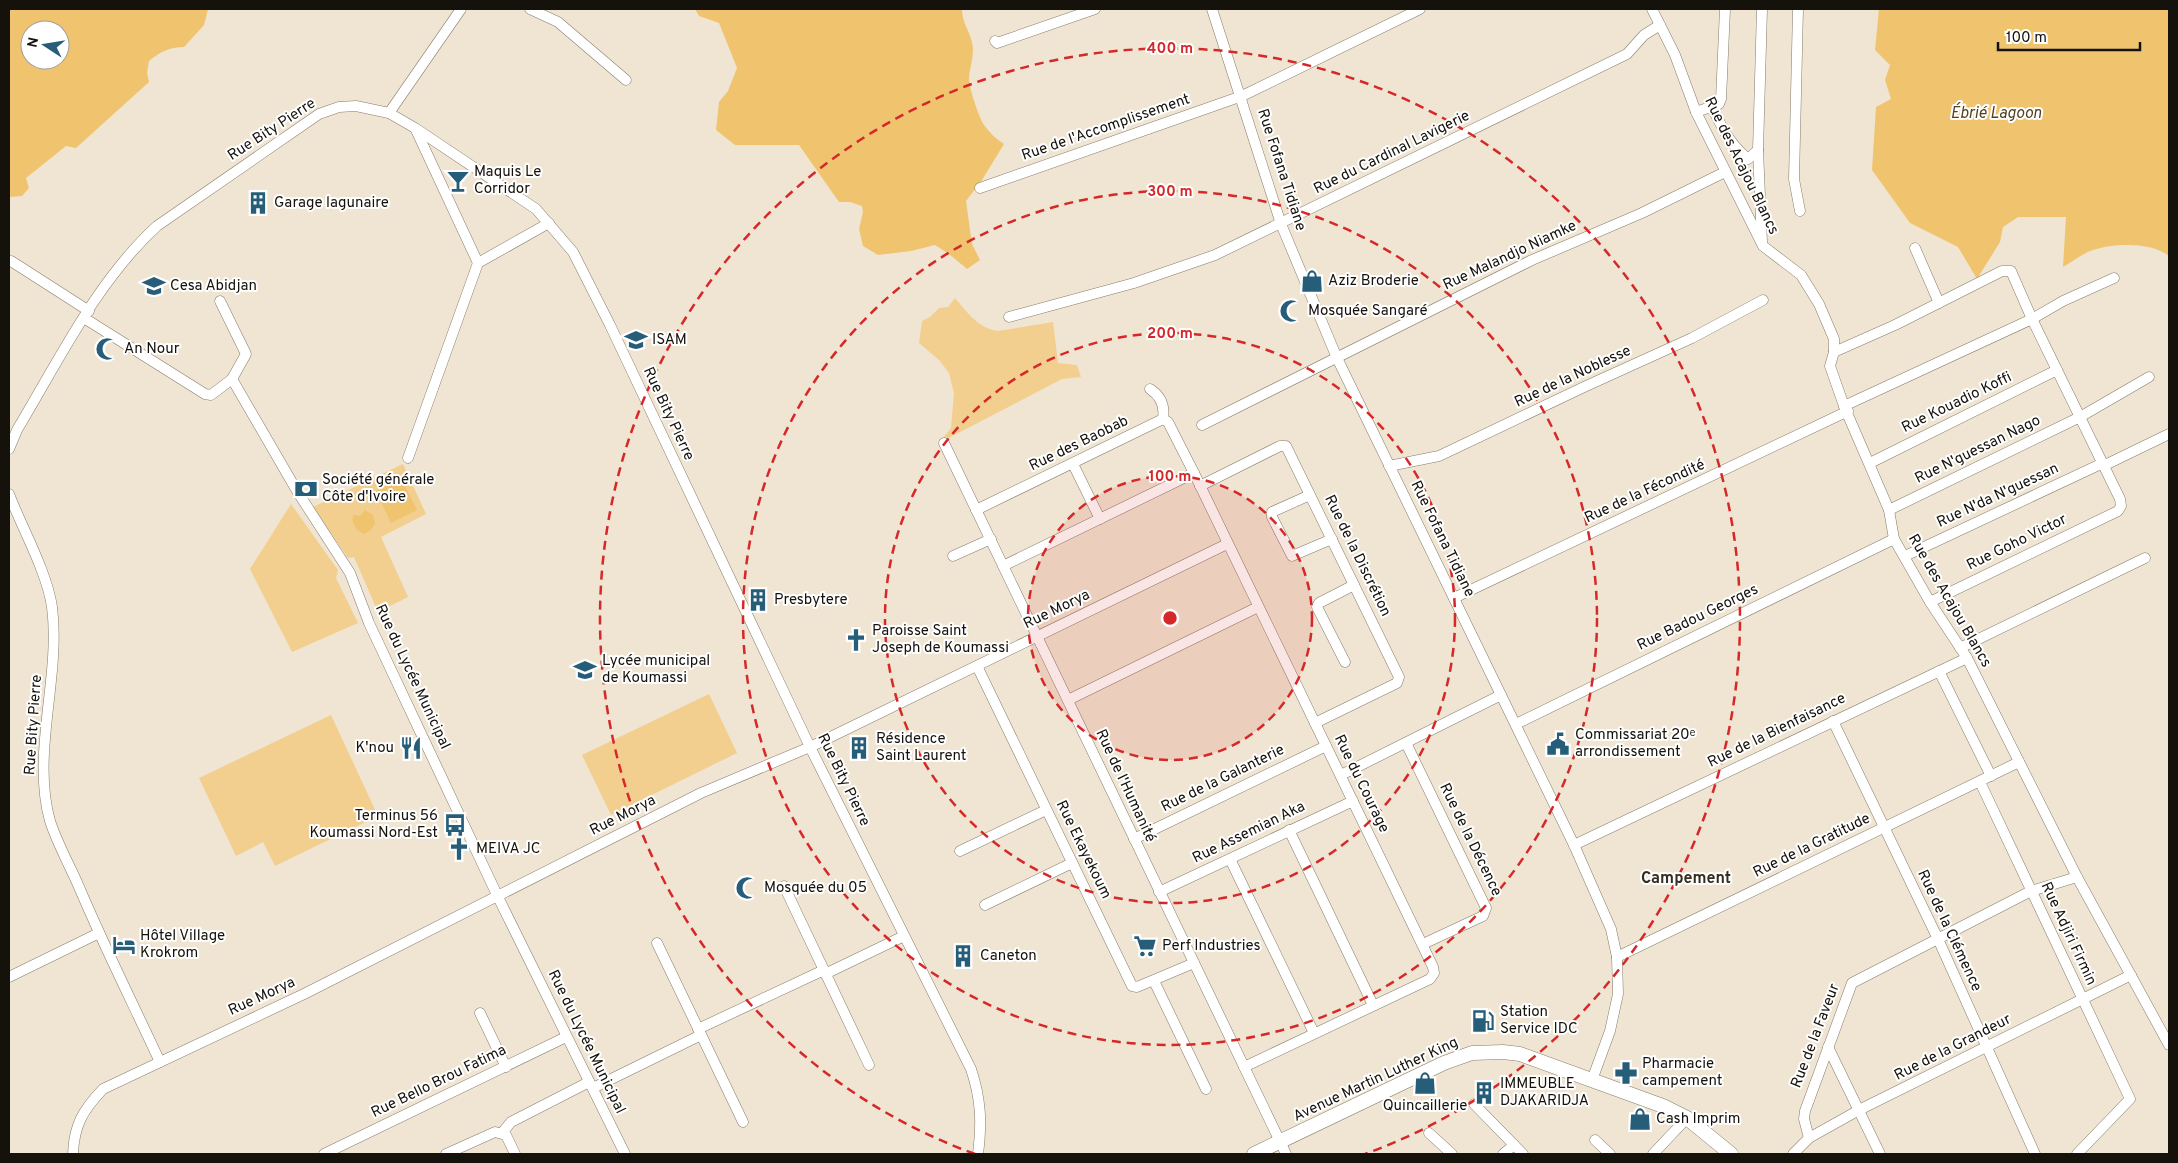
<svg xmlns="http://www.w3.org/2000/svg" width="2178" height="1163" font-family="Overpass,sans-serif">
	<rect width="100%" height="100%" fill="#efe5d2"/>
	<g fill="#f2cf8e">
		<path d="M955,298C968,313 978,328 998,331L1053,322L1058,363L1077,365L1081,377L1062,379L939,443L951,428L954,393L949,373L939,360L919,343L922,321L930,317L939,308L948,307Z"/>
		<path d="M403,464L426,514L381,537L408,597L378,612L354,557L348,558L313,507Z"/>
		<path d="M291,504L338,570L336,578L358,623L292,652L250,569Z"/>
		<path d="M709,694L737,753L611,815L582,755Z"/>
		<path d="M331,715L378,816L275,866L263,842L236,856L199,778Z"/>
	</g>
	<g fill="#f0c46f" fill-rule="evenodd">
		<path d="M9,9H208L204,25L184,47C169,47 160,52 149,61L147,73L149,82L76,148L66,146L26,178L29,188L22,196L9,197ZM30,30H60V60H30Z"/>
		<path d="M695,9H962C962,22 969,30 972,42C975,54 970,66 969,77C968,86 979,117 984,125C990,133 996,139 1004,144L982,180L966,201L972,244L980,260L967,269L949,254L935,245L911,251L878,255L863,246L859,229L863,212L862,206L850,202H839L799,145H735L716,130L719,102L728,91L737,68L719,23L699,16Z"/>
		<path d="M1879,9H2169V256C2152,242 2114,243 2093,250C2083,253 2072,262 2063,267L2066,217H2018L2003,227L2000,242L1977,279L1958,247L1910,223L1872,170L1876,107L1891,99L1885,80L1890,65L1875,50Z"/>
		<path d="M401,478L417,510L391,523L376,491Z"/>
		<path d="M365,510L373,515L375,523L371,530L364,534L356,529L352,520L354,515L360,516Z"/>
	</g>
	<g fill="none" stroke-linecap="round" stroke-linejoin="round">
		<defs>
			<g id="street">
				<path d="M530,9L558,22L626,80"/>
				<path d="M1212,9L1281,224L1337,358L1574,845L1611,929L1617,957L1618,994L1610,1031L1592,1080"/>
				<path d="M1652,9L1675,55L1696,112L1763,246L1801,275L1819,304L1834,339V352L1830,366L1844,406L1889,510L1894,539L1930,602L1967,658L2077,877L2169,1045"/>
				<path d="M1762,9L1758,150L1762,242"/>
				<path d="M1798,9L1794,179L1800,211"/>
				<path d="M995,41L997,43L1095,9"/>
				<path d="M1712,107C1722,128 1730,144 1748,159L1758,150"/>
				<path d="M1696,112L1719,104L1721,99L1725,9"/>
				<path d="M389,113L461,9"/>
				<path d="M416,130L478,263L549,223"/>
				<path d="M980,188L1242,96L1420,9"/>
				<path d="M1915,248L1939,303"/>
				<path d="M11,261L89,311"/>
				<path d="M220,301L246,354L232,379"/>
				<path d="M1009,317L1134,283L1215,255L1627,54L1644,35L1660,25"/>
				<path d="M84,318L205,394L211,395L232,379L297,491L350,573L369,623L498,897L625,1154"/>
				<path d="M1834,352L1895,325L2002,271H2011L2032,319L2120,499L2121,506L2118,511L1930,602"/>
				<path d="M1844,406L2032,319L2063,301L2114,278"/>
				<path d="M1163,419L1168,422L1194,473L1433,967L1434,973L1430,979L1244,1067"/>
				<path d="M1202,425L1532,260L1642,213L1725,172"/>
				<path d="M944,443L1286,1154"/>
				<path d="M9,449L17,430C59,360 97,281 157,226L319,114L339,107L356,106L389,113L415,128L536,209L573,252L610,325L810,747L971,1069C981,1099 982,1123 978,1154"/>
				<path d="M408,458L478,263"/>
				<path d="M1870,463L2057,370"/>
				<path d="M1073,464L1100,519"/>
				<path d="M2105,465L2169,434"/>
				<path d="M1389,466L1439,456L1584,387L1692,338L1763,300"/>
				<path d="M1200,486L1280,446H1286L1399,677L1397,683L1315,723"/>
				<path d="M9,494C22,528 47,572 52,607C61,677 31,753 50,821C57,843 70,866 79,887C104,946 133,1004 160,1062"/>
				<path d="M1310,495L1272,512V517L1292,556L1332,539"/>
				<path d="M976,510L1163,419C1165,406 1161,396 1150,389"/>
				<path d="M1889,510L2080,417L2149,377"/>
				<path d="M953,556L991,539"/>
				<path d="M1905,556L2103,463"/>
				<path d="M1003,566L1194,473"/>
				<path d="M1454,598L1848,411"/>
				<path d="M1960,648L2145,558"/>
				<path d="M1345,662L1317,607L1319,603L1354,585"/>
				<path d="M977,666L1132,986L1137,987L1194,963"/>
				<path d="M1939,671L1991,776"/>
				<path d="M1068,700L1258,607"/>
				<path d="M1833,721L1938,939L2035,1154"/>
				<path d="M1516,724L1894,539"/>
				<path d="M1406,743L1486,908L1483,916L1423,944"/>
				<path d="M1341,775L1501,695"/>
				<path d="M1980,782L2130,1099L2077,1154"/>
				<path d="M1289,830L1373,1005"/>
				<path d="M1134,839L1326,746"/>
				<path d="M1574,845L1967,658"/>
				<path d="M960,851L1046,810"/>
				<path d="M1230,859L1314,1033"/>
				<path d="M784,886L869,1065"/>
				<path d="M1159,892L1353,801"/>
				<path d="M985,905L1072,863"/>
				<path d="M657,943L743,1122"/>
				<path d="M1617,957L2019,762"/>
				<path d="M825,974L904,936"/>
				<path d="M9,977L99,933"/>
				<path d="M1154,981L1206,1089"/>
				<path d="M480,1013L506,1067"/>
				<path d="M698,1029L824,970"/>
				<path d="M1828,1047L1880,1154"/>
				<path d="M593,1088L701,1035"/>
				<path d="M1474,1104L1523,1154"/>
				<path d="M502,1133L511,1122L589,1082"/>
				<path d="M1429,1133L1452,1154"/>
				<path d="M1809,1138L1804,1119L1805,1111L1852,983L2031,891L2077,877"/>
				<path d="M1595,1140L1610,1154"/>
				<path d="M73,1154C74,1125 83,1110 103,1089L304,994L701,793L810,747L1227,544"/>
				<path d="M324,1154L566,1037"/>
				<path d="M446,1154L495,1132L506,1135L515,1154"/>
				<path d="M1503,1154L1514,1145"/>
				<path d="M1653,1154L1687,1118"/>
				<path d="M1793,1154L1809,1138L1859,1110L2131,975"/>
			</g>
			<path id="secondary" d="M1254,1154L1444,1063L1472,1053L1503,1052L1520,1054L1663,1106L1687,1118L1731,1154"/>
		</defs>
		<use href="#street" stroke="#857c6b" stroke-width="11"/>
		<use href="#secondary" stroke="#857c6b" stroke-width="15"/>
		<use href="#street" stroke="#fff" stroke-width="10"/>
		<use href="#secondary" stroke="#fff" stroke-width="14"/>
	</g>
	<circle cx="1170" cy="618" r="142" fill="#d62828" fill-opacity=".12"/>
	<g fill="none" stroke="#d62828" stroke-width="2.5" stroke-dasharray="9 6">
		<circle cx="1170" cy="618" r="142"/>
		<circle cx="1170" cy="618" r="285"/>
		<circle cx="1170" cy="618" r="427"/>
		<path d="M975 1154A570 570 0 1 1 1365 1154"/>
	</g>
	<defs>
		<symbol id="bar-bare" viewBox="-9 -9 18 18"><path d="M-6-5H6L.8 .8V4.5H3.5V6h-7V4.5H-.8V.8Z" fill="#265d78" stroke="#fff" stroke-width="2.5" paint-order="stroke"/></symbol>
		<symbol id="building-bare" viewBox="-9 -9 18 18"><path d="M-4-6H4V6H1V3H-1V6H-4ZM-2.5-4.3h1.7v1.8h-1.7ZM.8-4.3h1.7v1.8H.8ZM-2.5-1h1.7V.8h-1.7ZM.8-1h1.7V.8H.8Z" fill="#265d78" stroke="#fff" stroke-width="2.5" paint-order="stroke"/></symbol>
		<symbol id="shop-bare" viewBox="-9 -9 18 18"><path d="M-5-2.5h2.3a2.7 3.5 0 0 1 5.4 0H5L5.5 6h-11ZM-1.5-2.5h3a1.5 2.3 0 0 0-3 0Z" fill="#265d78" stroke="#fff" stroke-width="2.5" paint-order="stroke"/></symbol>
		<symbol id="school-bare" viewBox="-9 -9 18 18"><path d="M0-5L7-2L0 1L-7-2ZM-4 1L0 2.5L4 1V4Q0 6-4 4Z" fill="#265d78" stroke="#fff" stroke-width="2.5" paint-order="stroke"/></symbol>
		<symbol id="mosque-bare" viewBox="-9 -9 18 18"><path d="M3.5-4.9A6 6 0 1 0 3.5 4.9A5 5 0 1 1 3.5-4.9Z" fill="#265d78" stroke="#fff" stroke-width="2.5" paint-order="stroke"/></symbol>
		<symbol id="bank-bare" viewBox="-9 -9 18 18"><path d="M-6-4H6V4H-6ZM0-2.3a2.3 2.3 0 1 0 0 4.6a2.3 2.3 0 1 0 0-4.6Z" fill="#265d78" stroke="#fff" stroke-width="2.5" paint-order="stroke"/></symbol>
		<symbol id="church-bare" viewBox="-9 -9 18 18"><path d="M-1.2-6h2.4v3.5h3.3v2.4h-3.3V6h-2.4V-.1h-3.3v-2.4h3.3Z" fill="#265d78" stroke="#fff" stroke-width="2.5" paint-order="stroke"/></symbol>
		<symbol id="civic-bare" viewBox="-9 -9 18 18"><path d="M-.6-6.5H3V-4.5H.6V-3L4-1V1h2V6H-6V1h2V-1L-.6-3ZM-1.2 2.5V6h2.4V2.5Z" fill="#265d78" stroke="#fff" stroke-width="2.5" paint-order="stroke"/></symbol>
		<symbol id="restaurant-bare" viewBox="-9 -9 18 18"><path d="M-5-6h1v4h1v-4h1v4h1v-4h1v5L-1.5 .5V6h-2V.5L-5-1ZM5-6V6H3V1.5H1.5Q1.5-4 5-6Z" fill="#265d78" stroke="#fff" stroke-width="2.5" paint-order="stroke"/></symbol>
		<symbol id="bus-bare" viewBox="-9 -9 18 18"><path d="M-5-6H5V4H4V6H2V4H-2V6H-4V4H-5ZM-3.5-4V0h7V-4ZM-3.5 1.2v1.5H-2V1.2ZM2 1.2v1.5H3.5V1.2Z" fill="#265d78" stroke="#fff" stroke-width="2.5" paint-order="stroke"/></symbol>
		<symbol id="hotel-bare" viewBox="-9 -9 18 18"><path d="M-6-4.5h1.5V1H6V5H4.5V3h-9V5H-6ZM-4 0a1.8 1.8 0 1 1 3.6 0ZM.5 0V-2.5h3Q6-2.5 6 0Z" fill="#265d78" stroke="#fff" stroke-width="2.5" paint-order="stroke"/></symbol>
		<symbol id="supermarket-bare" viewBox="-9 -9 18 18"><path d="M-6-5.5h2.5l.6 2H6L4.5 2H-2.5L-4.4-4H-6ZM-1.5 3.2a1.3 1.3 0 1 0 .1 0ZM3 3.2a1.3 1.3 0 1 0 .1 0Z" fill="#265d78" stroke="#fff" stroke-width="2.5" paint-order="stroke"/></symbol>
		<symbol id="fuel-bare" viewBox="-9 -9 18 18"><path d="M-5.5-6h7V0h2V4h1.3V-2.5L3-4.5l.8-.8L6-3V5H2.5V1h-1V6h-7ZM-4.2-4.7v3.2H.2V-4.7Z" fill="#265d78" stroke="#fff" stroke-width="2.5" paint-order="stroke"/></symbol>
		<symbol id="pharmacy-bare" viewBox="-9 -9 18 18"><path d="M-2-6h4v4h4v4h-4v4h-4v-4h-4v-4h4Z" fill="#265d78" stroke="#fff" stroke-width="2.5" paint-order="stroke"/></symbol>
	</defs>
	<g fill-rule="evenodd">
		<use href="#bar-bare" x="442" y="165" width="32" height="32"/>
		<use href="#building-bare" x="242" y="187" width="32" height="32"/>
		<use href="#shop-bare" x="1296" y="265" width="32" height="32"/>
		<use href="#school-bare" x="138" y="270" width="32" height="32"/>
		<use href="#mosque-bare" x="1275" y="295" width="32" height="32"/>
		<use href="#school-bare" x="620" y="324" width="32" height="32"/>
		<use href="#mosque-bare" x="91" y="333" width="32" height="32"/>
		<use href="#bank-bare" x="290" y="473" width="32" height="32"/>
		<use href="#building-bare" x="742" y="584" width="32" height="32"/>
		<use href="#church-bare" x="840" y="624" width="32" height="32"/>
		<use href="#school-bare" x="569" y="654" width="32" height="32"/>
		<use href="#civic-bare" x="1542" y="728" width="32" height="32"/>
		<use href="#restaurant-bare" x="395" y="732" width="32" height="32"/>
		<use href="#building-bare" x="843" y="732" width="32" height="32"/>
		<use href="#bus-bare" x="439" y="809" width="32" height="32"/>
		<use href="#church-bare" x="443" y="833" width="32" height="32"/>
		<use href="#mosque-bare" x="731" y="872" width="32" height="32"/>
		<use href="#hotel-bare" x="108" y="929" width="32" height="32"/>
		<use href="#supermarket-bare" x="1129" y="930" width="32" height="32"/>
		<use href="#building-bare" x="947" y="940" width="32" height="32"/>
		<use href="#fuel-bare" x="1467" y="1005" width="32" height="32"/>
		<use href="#pharmacy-bare" x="1610" y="1057" width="32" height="32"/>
		<use href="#shop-bare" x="1409" y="1067" width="32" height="32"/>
		<use href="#building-bare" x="1468" y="1077" width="32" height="32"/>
		<use href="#shop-bare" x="1624" y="1103" width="32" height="32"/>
	</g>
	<g text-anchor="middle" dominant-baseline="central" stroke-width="4" stroke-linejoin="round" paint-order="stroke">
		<g font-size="15" fill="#15110b" stroke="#fff">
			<text transform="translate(1106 128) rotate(-19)">Rue de l'Accomplissement</text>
			<text transform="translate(272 130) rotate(-33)">Rue Bity Pierre</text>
			<text transform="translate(1392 153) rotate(-26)">Rue du Cardinal Lavigerie</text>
			<text transform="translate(1741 166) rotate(64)">Rue des Acajou Blancs</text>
			<text transform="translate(1281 170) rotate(72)">Rue Fofana Tidiane</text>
			<text transform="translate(1510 256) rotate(-25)">Rue Malandjo Niamke</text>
			<text transform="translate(1573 377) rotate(-25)">Rue de la Noblesse</text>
			<text transform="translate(1957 403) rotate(-26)">Rue Kouadio Koffi</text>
			<text transform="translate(668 414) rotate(65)">Rue Bity Pierre</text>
			<text transform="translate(1079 444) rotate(-26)">Rue des Baobab</text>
			<text transform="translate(1978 450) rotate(-26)">Rue N'guessan Nago</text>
			<text transform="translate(1645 492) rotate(-25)">Rue de la Fécondité</text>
			<text transform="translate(1998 496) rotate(-25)">Rue N'da N'guessan</text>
			<text transform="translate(1442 539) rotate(64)">Rue Fofana Tidiane</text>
			<text transform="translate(2017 543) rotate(-26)">Rue Goho Victor</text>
			<text transform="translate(1357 556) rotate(64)">Rue de la Discrétion</text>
			<text transform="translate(1949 601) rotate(60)">Rue des Acajou Blancs</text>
			<text transform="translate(1057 610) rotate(-26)">Rue Morya</text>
			<text transform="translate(1698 618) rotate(-26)">Rue Badou Georges</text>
			<text transform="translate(412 677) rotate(65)">Rue du Lycée Municipal</text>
			<text transform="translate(34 725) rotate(-86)">Rue Bity Pierre</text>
			<text transform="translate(1777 731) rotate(-26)">Rue de la Bienfaisance</text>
			<text transform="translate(1223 779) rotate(-26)">Rue de la Galanterie</text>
			<text transform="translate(843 780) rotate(64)">Rue Bity Pierre</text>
			<text transform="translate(1361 784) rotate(64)">Rue du Courage</text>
			<text transform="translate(1125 786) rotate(65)">Rue de l'Humanité</text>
			<text transform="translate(623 816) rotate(-27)">Rue Morya</text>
			<text transform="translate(1249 833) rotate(-26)">Rue Assemian Aka</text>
			<text transform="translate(1470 840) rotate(64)">Rue de la Décence</text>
			<text transform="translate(1812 846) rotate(-26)">Rue de la Gratitude</text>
			<text transform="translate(1083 850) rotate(64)">Rue Ekayekoum</text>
			<text transform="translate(1949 931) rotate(65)">Rue de la Clémence</text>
			<text transform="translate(2068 934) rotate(65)">Rue Adjiri Firmin</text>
			<text transform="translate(262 997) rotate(-25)">Rue Morya</text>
			<text transform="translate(1816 1036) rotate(-69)">Rue de la Faveur</text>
			<text transform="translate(586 1042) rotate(64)">Rue du Lycée Municipal</text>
			<text transform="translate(1953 1048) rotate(-27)">Rue de la Grandeur</text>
			<text transform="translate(1376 1080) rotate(-25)">Avenue Martin Luther King</text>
			<text transform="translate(439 1082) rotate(-26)">Rue Bello Brou Fatima</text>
		</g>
		<g font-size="15" fill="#15110b" stroke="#fff" text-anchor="start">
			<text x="474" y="172">Maquis Le<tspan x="474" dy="17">Corridor</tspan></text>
			<text x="274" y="203">Garage lagunaire</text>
			<text x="1328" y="281">Aziz Broderie</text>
			<text x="170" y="286">Cesa Abidjan</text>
			<text x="1308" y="311">Mosquée Sangaré</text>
			<text x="652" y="340">ISAM</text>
			<text x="124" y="349">An Nour</text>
			<text x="322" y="480">Société générale<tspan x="322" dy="17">Côte d'Ivoire</tspan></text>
			<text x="774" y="600">Presbytere</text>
			<text x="872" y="631">Paroisse Saint<tspan x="872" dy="17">Joseph de Koumassi</tspan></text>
			<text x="602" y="661">Lycée municipal<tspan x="602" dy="17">de Koumassi</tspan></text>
			<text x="1575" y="735">Commissariat 20ᵉ<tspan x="1575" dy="17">arrondissement</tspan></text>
			<text x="876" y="739">Résidence<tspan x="876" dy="17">Saint Laurent</tspan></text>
			<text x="394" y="748" text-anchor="end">K'nou</text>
			<text x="438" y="816" text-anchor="end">Terminus 56<tspan x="438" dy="17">Koumassi Nord-Est</tspan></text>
			<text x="476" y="849">MEIVA JC</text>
			<text x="764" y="888">Mosquée du 05</text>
			<text x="140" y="936">Hôtel Village<tspan x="140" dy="17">Krokrom</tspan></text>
			<text x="1162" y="946">Perf Industries</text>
			<text x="980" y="956">Caneton</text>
			<text x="1500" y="1012">Station<tspan x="1500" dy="17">Service IDC</tspan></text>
			<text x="1642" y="1064">Pharmacie<tspan x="1642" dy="17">campement</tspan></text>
			<text x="1500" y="1084">IMMEUBLE<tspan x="1500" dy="17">DJAKARIDJA</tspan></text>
			<text x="1425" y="1106" text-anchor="middle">Quincaillerie</text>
			<text x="1656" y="1119">Cash Imprim</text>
		</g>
		<g font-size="16" font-style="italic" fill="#54421e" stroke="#fff">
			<text x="1996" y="114">Ébrié Lagoon</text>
		</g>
		<g font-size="16" font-weight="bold" fill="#352d1f" stroke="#fff">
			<text x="1686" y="879">Campement</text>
		</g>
	</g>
	<circle cx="1170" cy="618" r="8" fill="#d62828" stroke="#fff" stroke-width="2.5"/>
	<g font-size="15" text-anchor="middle" font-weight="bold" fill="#d62828" stroke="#fff" stroke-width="4" stroke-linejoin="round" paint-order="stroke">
		<text x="1170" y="53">400 m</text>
		<text x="1170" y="196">300 m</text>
		<text x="1170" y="338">200 m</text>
		<text x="1170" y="481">100 m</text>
	</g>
	<rect width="2178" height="1163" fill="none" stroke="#15110b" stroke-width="20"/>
	<g transform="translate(45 45) rotate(282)"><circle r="24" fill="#ffffff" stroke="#a1a09d"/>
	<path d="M0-4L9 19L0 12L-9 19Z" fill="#265d78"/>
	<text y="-8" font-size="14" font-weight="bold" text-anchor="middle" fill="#15110b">N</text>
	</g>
	<path d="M1998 42v8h142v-8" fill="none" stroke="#15110b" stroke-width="2.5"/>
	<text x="2006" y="42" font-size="15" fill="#15110b" stroke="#ffffff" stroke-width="4" paint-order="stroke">100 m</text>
</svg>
